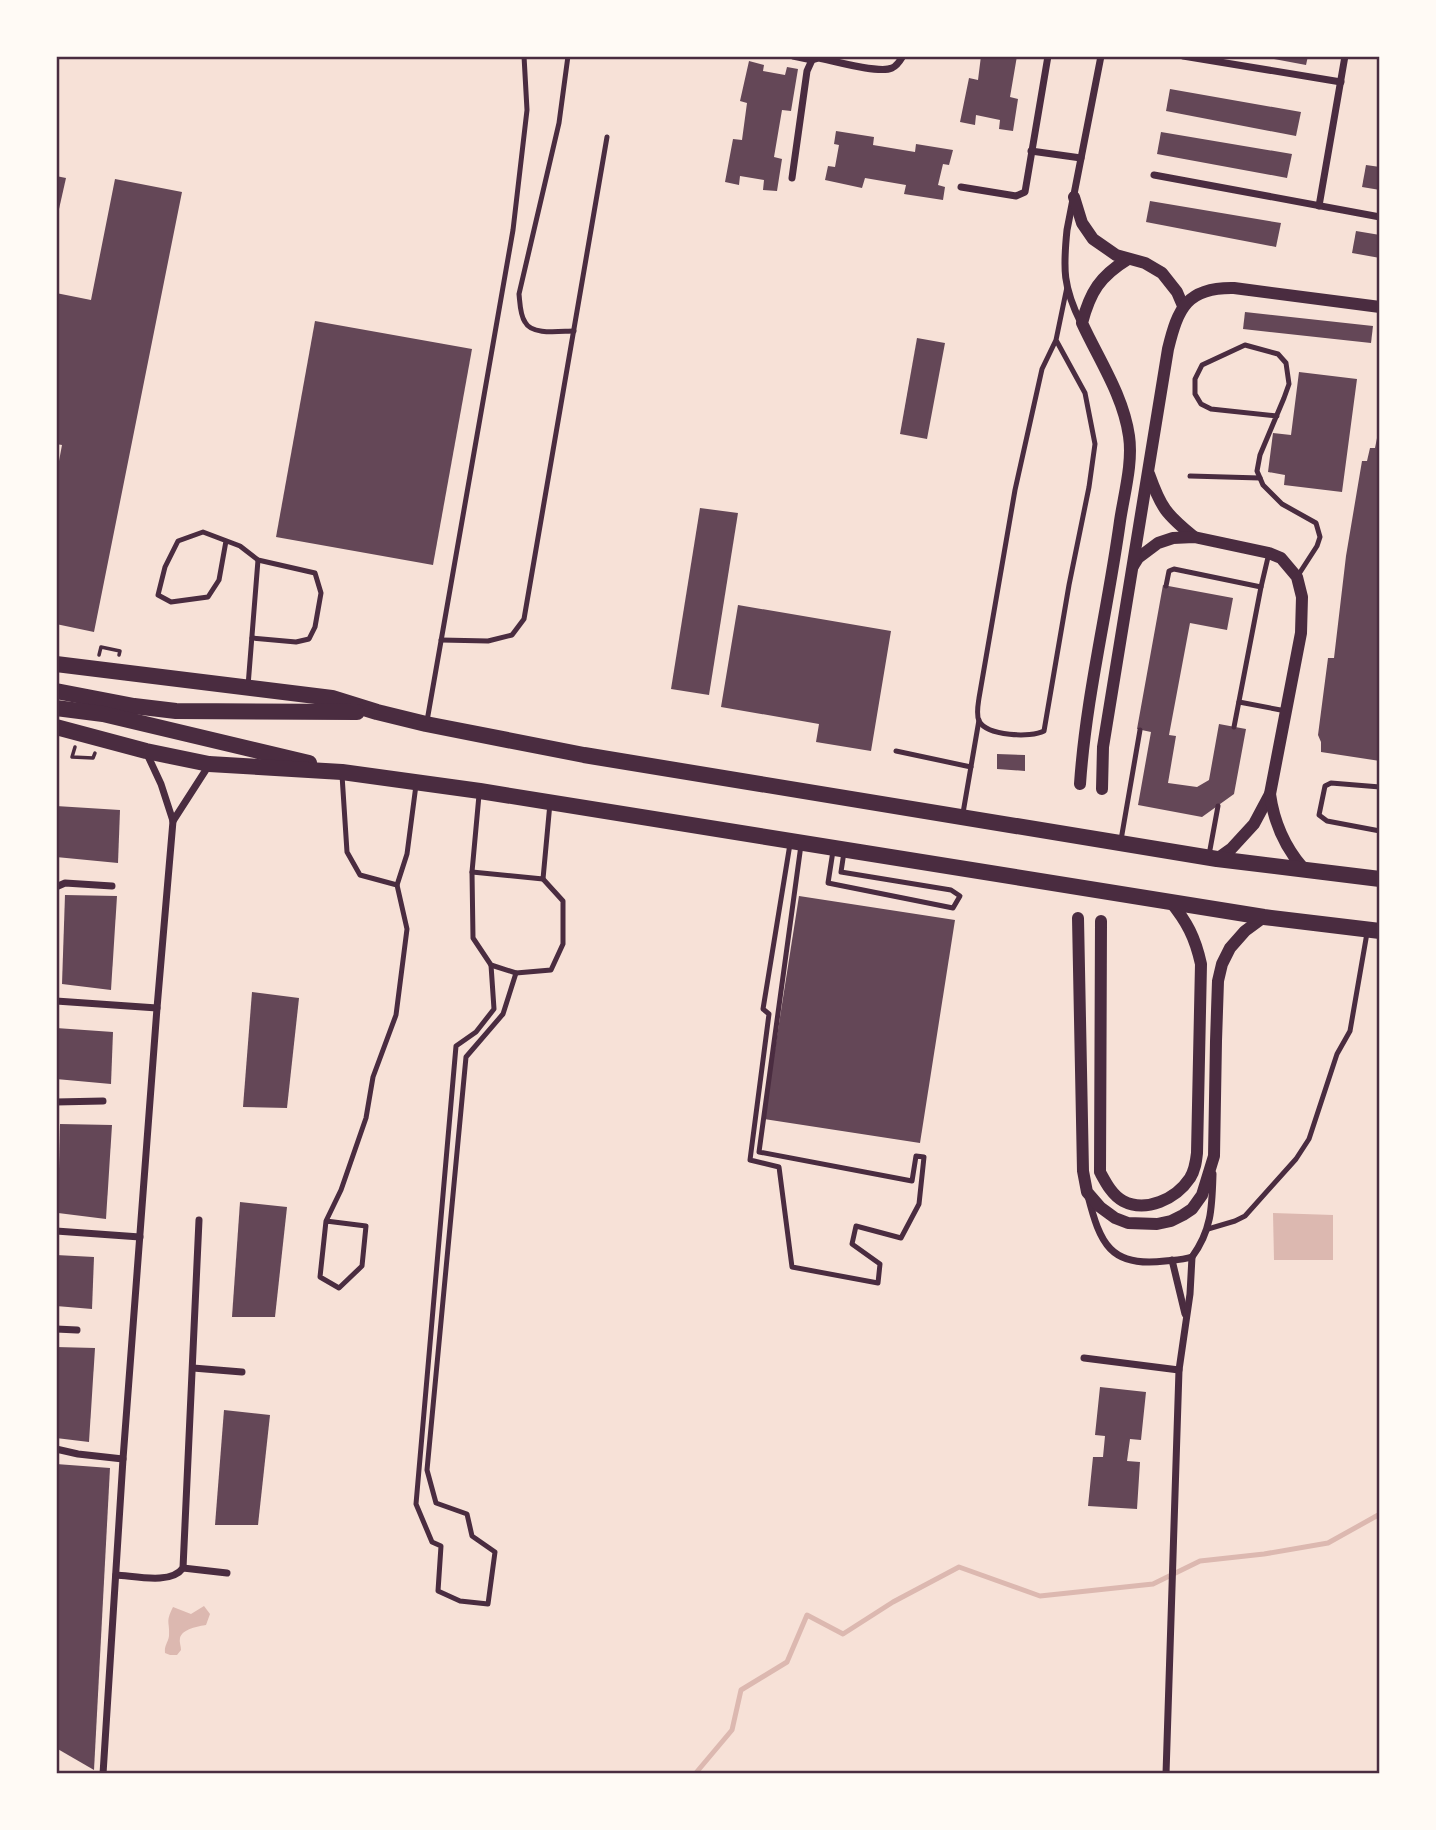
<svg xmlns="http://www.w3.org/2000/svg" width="1436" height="1830" font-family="Commissioner,sans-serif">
	<rect width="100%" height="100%" fill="#f7e1d7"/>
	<g fill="#dcb8b0">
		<path d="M1273,1213L1333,1215V1260H1274Z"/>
		<path d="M204,1606L210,1614L206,1625C199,1626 182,1629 180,1638C179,1642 181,1646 181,1650L177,1655H170L165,1653C164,1645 168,1643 169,1636C170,1621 165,1623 173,1607L191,1614Z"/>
	</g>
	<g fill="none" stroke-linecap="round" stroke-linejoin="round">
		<path stroke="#dcb8b0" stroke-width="5" d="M695,1774L732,1730L741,1690L787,1662L807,1615L843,1634L893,1602L959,1567L1040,1596L1153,1584L1200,1561L1264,1554L1328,1543L1380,1514"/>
	</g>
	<g fill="#644757">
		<path d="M981,56H1017L1010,97L1018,99L1013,131L999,129L1000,120L976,115L975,125L960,122L969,78L978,80Z"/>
		<path d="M1264,56H1308L1306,65L1264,57Z"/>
		<path d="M749,61L764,65L763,71L785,75L787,67L798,69L791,111L782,110L774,157L782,159L777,191L763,190L764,180L740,176L739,185L725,182L733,139L742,140L747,103L740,101Z"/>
		<path d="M1170,89L1301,112L1296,136L1166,111Z"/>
		<path d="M836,131L874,137L873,145L915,152L916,144L953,150L949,165L943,164L938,185L945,187L943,200L904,194L906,185L865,178L862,188L825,180L828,166L835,167L839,145L834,144Z"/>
		<path d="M1161,132L1292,154L1287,178L1157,154Z"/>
		<path d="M1366,165L1380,167V190L1362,187Z"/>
		<path d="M56,176L66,178L57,218H56Z"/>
		<path d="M115,179L182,192L94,632L56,624V477L62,445L56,444V293L91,300Z"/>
		<path d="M1150,201L1281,223L1276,247L1146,222Z"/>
		<path d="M1356,231L1380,235V258L1352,253Z"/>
		<path d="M1245,312L1373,326L1371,343L1243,329Z"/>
		<path d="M315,321L472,349L433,565L276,537Z"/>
		<path d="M917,338L945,343L927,439L900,434Z"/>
		<path d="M1299,372L1357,379L1342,492L1284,485L1285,475L1268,472L1273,433L1291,435Z"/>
		<path d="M1379,428H1380V761L1321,752V742L1318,735L1328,658H1334L1346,556L1362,461H1367L1370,448H1375Z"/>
		<path d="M700,508L738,513L709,695L671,689Z"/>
		<path d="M1163,585L1233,598L1227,630L1190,623L1169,735L1176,736L1168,783L1197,787L1209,780L1219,724L1246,729L1234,794L1202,817L1138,805L1151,732L1137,729Z"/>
		<path d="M738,605L891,631L871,751L816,742L819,724L721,707Z"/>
		<path d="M997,754L1025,755V771L997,769Z"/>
		<path d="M56,806L120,810L118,863L56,857Z"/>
		<path d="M65,895L117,896L111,990L62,984Z"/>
		<path d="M799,896L955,920L920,1143L764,1119Z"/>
		<path d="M252,992L299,998L287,1108L243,1107Z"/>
		<path d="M56,1028L113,1032L111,1084L56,1079Z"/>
		<path d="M60,1124L112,1125L106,1219L58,1213Z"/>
		<path d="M240,1202L287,1207L275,1317H232Z"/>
		<path d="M56,1255L94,1257L92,1309L56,1306Z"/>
		<path d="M56,1347L95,1348L89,1442L56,1438Z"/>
		<path d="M1100,1387L1146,1392L1141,1440L1130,1439L1127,1461L1140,1462L1137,1509L1088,1506L1093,1457H1103L1105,1436L1095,1435Z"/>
		<path d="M224,1410L270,1415L258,1525H215Z"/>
		<path d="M56,1464L110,1468L94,1770L56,1748Z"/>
	</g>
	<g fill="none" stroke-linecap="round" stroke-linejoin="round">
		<g stroke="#4a2c40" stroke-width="3.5">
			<path d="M99,655L101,647L120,651L119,655"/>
			<path d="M75,747L72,757L93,758L95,753"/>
		</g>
		<g stroke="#4a2c40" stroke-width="5">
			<path d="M568,56L559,123L519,294C520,303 520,315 525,322C532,336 561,331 574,331"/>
			<path d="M1056,340L1085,393L1095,444L1089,487L1069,585L1044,731C1031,738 987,736 979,721C976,714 978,705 979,698L1015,490L1042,369L1056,340L1067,287"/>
			<path d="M1277,416L1211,409L1201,404L1195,394V379L1202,365L1245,345L1278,354L1286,363L1289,384L1284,398L1260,455L1257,471L1263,485L1282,504L1316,523L1320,537L1317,546L1297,577"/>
			<path d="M1190,476L1260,478"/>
			<path d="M226,541L219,580L208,597L171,602L158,595L165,567L178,541L203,532L240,546L258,560L315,573L321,593L315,627L309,639L296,642L252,638"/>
			<path d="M1166,586L1169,571L1174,569L1261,587L1234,727"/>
			<path d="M1261,587L1269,553"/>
			<path d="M441,640L488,641L512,635L524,619L607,137"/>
			<path d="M248,686L258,560"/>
			<path d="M1239,702L1286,711"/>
			<path d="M427,721L513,230L527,110L524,56"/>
			<path d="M896,751L971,767"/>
			<path d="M1380,787L1331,783L1325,786L1319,815L1327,821L1380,831"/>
			<path d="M479,795L472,872L543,879L550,803"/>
			<path d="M963,813L979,720"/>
			<path d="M1121,840L1140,730"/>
			<path d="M790,844L763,1009L769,1014L750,1160L779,1167L792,1267L878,1283L880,1264L852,1244L856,1226L901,1238L919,1204L924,1157L916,1156L912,1181L759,1152L801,845"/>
			<path d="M833,851L828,883L953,908L960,896L951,890L841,872L844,852"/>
			<path d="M1209,855L1218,806"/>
			<path d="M472,872L473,938L491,965L516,973L551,970L563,944V901L543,879"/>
			<path d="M397,885L407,854L416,785"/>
			<path d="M491,965L494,1009L476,1032L456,1046L416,1504L432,1542L441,1546L438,1591L460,1601L488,1604L495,1552L472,1536L467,1514L436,1503L427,1470L466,1057L503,1014L516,973"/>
			<path d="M326,1221L366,1226L362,1266L339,1288L320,1277L326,1221L341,1190L366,1118L373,1077L396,1015L407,929L397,885L360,875L347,852L342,775"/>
			<path d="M1208,1229L1235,1221L1245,1216L1296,1159L1309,1139L1337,1054L1350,1031L1367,933"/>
		</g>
		<g stroke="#4a2c40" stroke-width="7">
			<path d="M793,56L812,60"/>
			<path d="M1183,56L1341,82"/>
			<path d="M1031,151L1081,158"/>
			<path d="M1154,175L1380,217"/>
			<path d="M792,178L807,71L812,60L819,58C834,61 879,74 892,68C897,66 900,61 903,56"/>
			<path d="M961,187L1016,196L1025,192L1048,56"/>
			<path d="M1319,206L1345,56"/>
			<path d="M1081,323C1063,287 1063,269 1067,230L1101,56"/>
			<path d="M173,821L209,765"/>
			<path d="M56,887L65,883L112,886"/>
			<path d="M56,1001L157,1008"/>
			<path d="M56,1102L103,1101"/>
			<path d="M1088,1196C1100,1243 1110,1268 1165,1261C1174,1260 1182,1260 1192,1257C1212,1230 1212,1206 1213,1174"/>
			<path d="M56,1231L140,1237"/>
			<path d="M1172,1260L1185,1314"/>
			<path d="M56,1329L77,1330"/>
			<path d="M1084,1358L1179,1370"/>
			<path d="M193,1368L242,1372"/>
			<path d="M56,1449L78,1454L123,1459"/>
			<path d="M183,1568L227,1573"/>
			<path d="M116,1575C135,1576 171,1585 183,1568L199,1220"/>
			<path d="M103,1774L123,1459L157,1008L173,821L161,784L147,754"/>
			<path d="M1166,1774L1179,1370L1190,1294L1192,1257"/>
		</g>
		<g stroke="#4a2c40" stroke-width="12">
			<path d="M1074,197L1082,223L1093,239L1116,255L1145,263L1162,273L1177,292L1183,306"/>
			<path d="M1149,474C1161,508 1166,514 1194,537"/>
			<path d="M1133,566L1138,558L1158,543L1173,538L1194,537L1269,553L1281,558L1297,577L1302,597L1301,633L1270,794L1254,824L1231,849L1217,859"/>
			<path d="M1080,784C1086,696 1108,609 1120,521C1124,494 1133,463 1129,436C1123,395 1099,360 1082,323C1090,292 1100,276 1128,259"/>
			<path d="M1102,789L1103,747L1168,349C1178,308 1187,287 1234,288L1380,307"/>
			<path d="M1270,794C1274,823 1284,846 1303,868"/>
			<path d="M1078,918L1083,1171L1087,1192L1100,1207L1115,1218L1128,1223L1157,1224L1171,1221L1183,1215L1192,1209L1202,1195L1214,1156L1216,1041L1218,981L1222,964L1230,948L1245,931L1264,917"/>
			<path d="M1101,921L1100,1172C1106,1183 1112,1195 1123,1201C1146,1213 1176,1199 1190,1178C1195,1170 1196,1162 1197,1153L1201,964C1195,937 1187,922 1170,901"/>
		</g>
		<g stroke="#4a2c40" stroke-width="16">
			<path d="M56,664L332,698L377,712L426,724L584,755L1217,859L1380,879"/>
			<path d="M56,691L134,706L176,711L357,712"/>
			<path d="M56,708L103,714L309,763"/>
			<path d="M56,727L146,751L209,764L342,772L480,791L1264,917L1380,931"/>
		</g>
	</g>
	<rect width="1436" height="1830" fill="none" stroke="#fffaf5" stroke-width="116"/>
	<rect x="58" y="58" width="1320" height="1714" fill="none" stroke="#4a2c40" stroke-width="2.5"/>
</svg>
